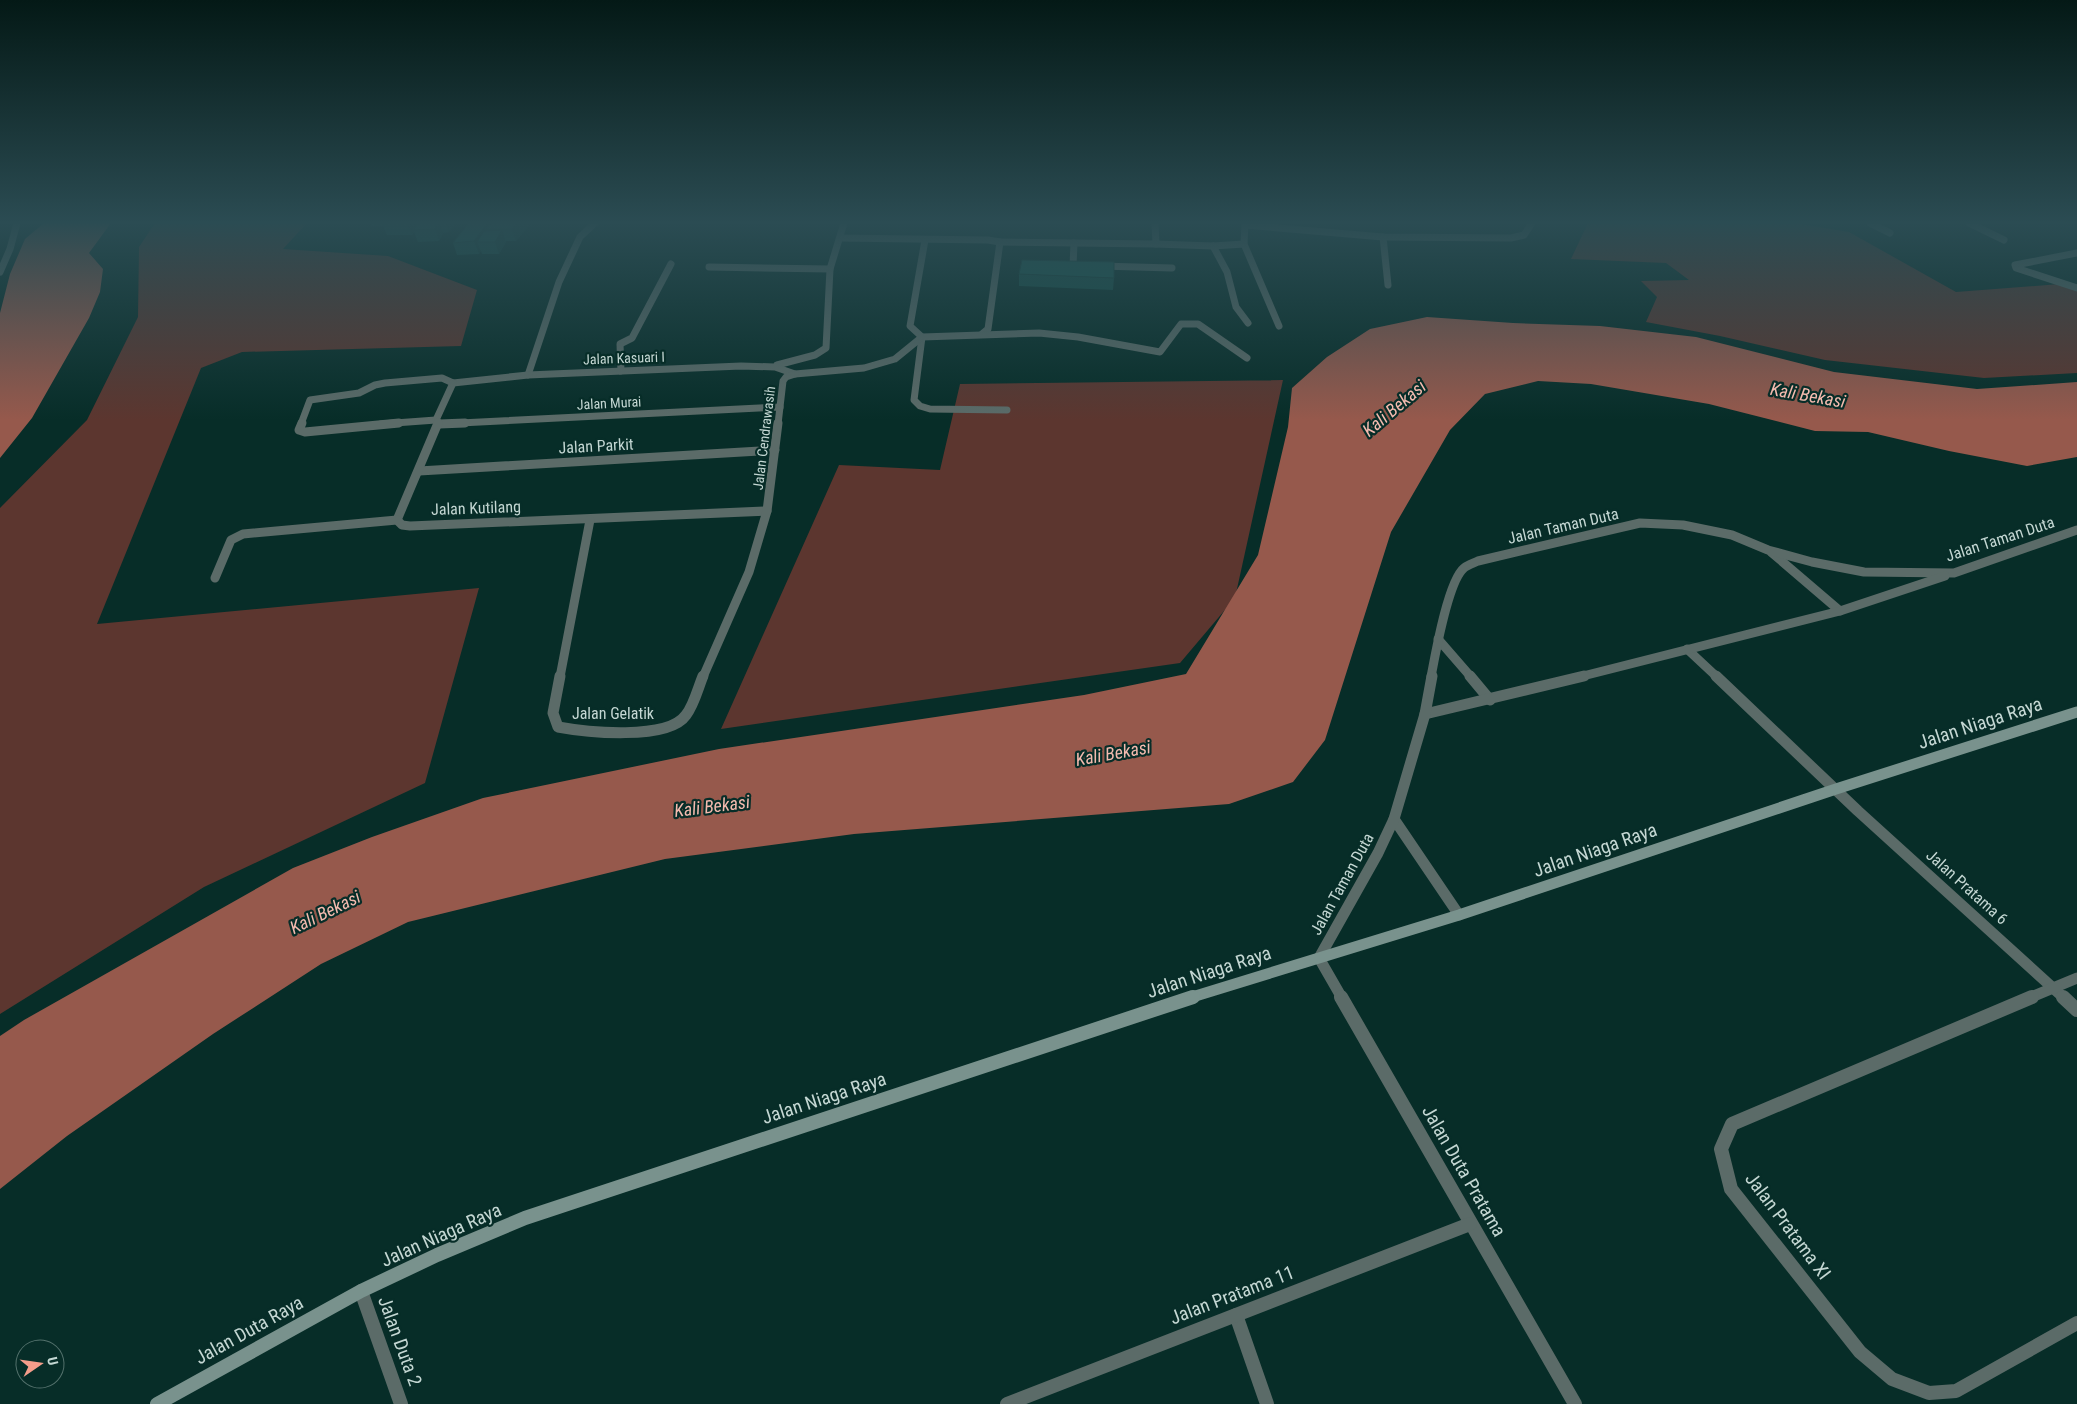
<svg xmlns="http://www.w3.org/2000/svg" width="2077" height="1404" font-family="'Roboto Condensed',sans-serif">
	<rect width="100%" height="100%" fill="#072d28"/>
	<g fill="#5c362f">
		<path d="M155,223H307L283,249L388,256L477,290L461,346L242,352L201,368L97,624L479,588L425,783L204,887L0,1014V508L87,420L138,317L139,247Z"/>
		<path d="M1588,223H1795L1849,232L1956,292L2060,284L2077,290V373L1984,378L1825,360L1720,336L1646,322L1657,297L1641,281L1689,280L1666,263L1571,259Z"/>
		<path d="M1283,380L1235,598L1180,663L721,729L839,465L940,470L960,384Z"/>
	</g>
	<g fill="#96594c">
		<path d="M44,223H111L89,253L103,269L100,292L89,318L32,418L0,458V313L10,274L25,239Z"/>
		<path d="M1427,317L1513,323L1600,326L1696,337L1834,372L1977,389L2077,382V457L2027,466L1949,451L1868,432L1815,431L1709,404L1591,384L1538,381L1485,394L1450,430L1391,532L1325,740L1293,782L1229,804L854,834L665,859L408,922L321,964L213,1034L67,1136L0,1189V1036L24,1020L293,868L372,837L483,798L719,749L1084,695L1186,674L1258,555L1288,427L1292,388L1327,357L1370,329Z"/>
	</g>
	<g fill="none" stroke-linecap="round" stroke-linejoin="round">
		<g stroke="#5b6b68" stroke-width="7">
			<path d="M1074,243L1073,266H1081"/>
			<path d="M1100,266L1172,268"/>
			<path d="M621,371L620,344L632,338L671,264"/>
		</g>
		<g stroke="#5b6b68" stroke-width="7">
			<path d="M1245,223L1244,244L1279,326"/>
			<path d="M1870,223L1890,233"/>
			<path d="M1969,223L2004,240"/>
			<path d="M1245,225L1383,237L1511,238L1524,235L1532,223"/>
			<path d="M1383,237L1388,285"/>
			<path d="M840,238L988,240L1000,242L988,329L982,334"/>
			<path d="M925,240L910,326L922,337L914,400L920,406L930,409L1007,410"/>
			<path d="M1000,242L1156,244L1155,223"/>
			<path d="M1156,244L1213,246L1244,244"/>
			<path d="M1213,246L1227,272L1236,307L1248,323"/>
			<path d="M2077,253L2015,265L2016,268L2077,288"/>
			<path d="M709,267L830,269"/>
			<path d="M0,272L10,249L17,223"/>
			<path d="M777,365L815,355L826,348L830,269L844,223"/>
			<path d="M528,375L559,282L580,237L595,223"/>
			<path d="M301,424L310,400L359,393L375,385L385,383L442,378L453,383L528,375L741,366L775,367L795,374"/>
			<path d="M381,424L436,420"/>
			<path d="M439,424L436,420L453,383"/>
			<path d="M440,424L780,407"/>
			<path d="M778,424L783,381L786,377L795,374L864,368L895,359L922,337L1039,333L1078,337L1160,352L1181,324H1198L1247,358"/>
		</g>
		<g stroke="#5b6b68" stroke-width="9">
			<path d="M302,423L299,430L305,432L399,423"/>
			<path d="M439,424L465,423"/>
			<path d="M419,471L775,450"/>
			<path d="M397,520L438,423"/>
			<path d="M1771,552L1840,611"/>
			<path d="M215,578L231,540L243,534L397,520L402,525L410,526L767,511"/>
			<path d="M1438,639L1471,677"/>
			<path d="M1687,649L1717,677"/>
			<path d="M560,677L590,520"/>
			<path d="M703,677L749,572L767,511L778,423"/>
			<path d="M1431,677C1435,656 1448,581 1464,568C1468,565 1474,563 1478,561L1640,523L1683,525L1732,535L1768,550L1812,562L1864,572L1954,573L2077,530"/>
			<path d="M1579,677L1840,611L1945,576"/>
		</g>
		<g stroke="#5b6b68" stroke-width="11">
			<path d="M560,676L553,713L558,727C585,732 668,741 686,715C694,705 698,688 703,676"/>
			<path d="M1470,676L1490,700"/>
			<path d="M1716,676L1858,811L2064,998"/>
			<path d="M1425,714L1584,676"/>
			<path d="M1394,819L1459,915"/>
			<path d="M1342,998L1319,958L1378,853L1394,819L1425,714L1432,676"/>
			<path d="M2029,998L2077,978"/>
		</g>
		<g stroke="#5b6b68" stroke-width="14">
			<path d="M1341,997L1575,1404"/>
			<path d="M2032,997L1732,1124L1721,1149L1731,1189L1860,1352L1892,1379L1929,1393L1956,1391L2077,1323"/>
			<path d="M2063,997L2077,1010"/>
			<path d="M361,1291L401,1404"/>
			<path d="M1236,1315L1267,1404"/>
			<path d="M1007,1404L1470,1224"/>
		</g>
		<path stroke="#79928d" stroke-width="11" d="M1189,998L1459,915L1836,789L2077,712"/>
		<path stroke="#79928d" stroke-width="14" d="M157,1404L361,1291L437,1255L525,1218L1193,997"/>
	</g>
	<g fill="#144e47">
		<path d="M370,223H416L417,226L419,223H456L449,232L443,233L439,241L418,242L414,232L412,235H387L383,226H371Z"/>
		<path d="M492,223H531L516,241H506V242L499,254H482L481,251L479,254L457,255L453,243Z"/>
		<path d="M1019,274L1114,278L1113,290L1019,286Z"/>
	</g>
	<g fill="#10403a">
		<path d="M407,223H416L418,227L413,230L414,232L412,235Z"/>
		<path d="M437,223H440L443,233L439,241L435,229Z"/>
		<path d="M446,223H456L449,232Z"/>
		<path d="M488,223H489L491,229H485L489,240L477,242L481,251L479,254L474,241Z"/>
		<path d="M517,223H531L516,241L512,229Z"/>
		<path d="M502,230L506,242L499,254L495,242Z"/>
	</g>
	<g fill="#175b53" stroke="#10403a">
		<path d="M419,223H437L435,229L413,230Z"/>
		<path d="M469,223H488L474,241L453,243Z"/>
		<path d="M492,223H517L512,229H485Z"/>
		<path d="M502,230L495,242H477L484,231Z"/>
		<path d="M1022,260L1114,262V278L1019,274Z"/>
	</g>
	<linearGradient id="sky" x2="0" y2="1"><stop stop-color="#041916"/><stop offset="0.53" stop-color="#2b4c53"/><stop offset="1" stop-color="#2b4c53" stop-opacity="0"/></linearGradient>
	<rect width="2077" height="420" fill="url(#sky)"/>
	<g text-anchor="middle" dominant-baseline="central" stroke-width="4.5" stroke-linejoin="round" paint-order="stroke">
		<g font-size="14" fill="#c4d7d3" stroke="#072d28">
			<text transform="translate(624 358) rotate(-2)">Jalan Kasuari I</text>
			<text transform="translate(609 403) rotate(-3)">Jalan Murai</text>
			<text transform="translate(764 438) rotate(-83)">Jalan Cendrawasih</text>
		</g>
		<g font-size="16" fill="#c4d7d3" stroke="#072d28">
			<text transform="translate(596 446) rotate(-3)">Jalan Parkit</text>
			<text transform="translate(476 508) rotate(-2)">Jalan Kutilang</text>
			<text transform="translate(1563 526) rotate(-13)">Jalan Taman Duta</text>
			<text transform="translate(2000 539) rotate(-18)">Jalan Taman Duta</text>
			<text x="613" y="713">Jalan Gelatik</text>
			<text transform="translate(1342 884) rotate(-61)">Jalan Taman Duta</text>
			<text transform="translate(1967 887) rotate(42)">Jalan Pratama 6</text>
		</g>
		<g font-size="18" font-style="italic" fill="#f4bbaf" stroke="#072d28">
			<text transform="translate(1808 395) rotate(10)">Kali Bekasi</text>
			<text transform="translate(1394 408) rotate(-40)">Kali Bekasi</text>
			<text transform="translate(1113 753) rotate(-10)">Kali Bekasi</text>
			<text transform="translate(712 806) rotate(-7)">Kali Bekasi</text>
			<text transform="translate(325 912) rotate(-26)">Kali Bekasi</text>
		</g>
		<g font-size="19" fill="#c4d7d3" stroke="#072d28">
			<text transform="translate(1980 723) rotate(-18)">Jalan Niaga Raya</text>
			<text transform="translate(1595 850) rotate(-19)">Jalan Niaga Raya</text>
			<text transform="translate(1209 972) rotate(-18)">Jalan Niaga Raya</text>
			<text transform="translate(824 1098) rotate(-18)">Jalan Niaga Raya</text>
			<text transform="translate(1464 1171) rotate(60)">Jalan Duta Pratama</text>
			<text transform="translate(1788 1226) rotate(53)">Jalan Pratama XI</text>
			<text transform="translate(441 1235) rotate(-24)">Jalan Niaga Raya</text>
			<text transform="translate(1232 1295) rotate(-21)">Jalan Pratama 11</text>
			<text transform="translate(249 1330) rotate(-29)">Jalan Duta Raya</text>
			<text transform="translate(400 1341) rotate(70)">Jalan Duta 2</text>
		</g>
	</g>
	<g transform="translate(40 1364) rotate(77)"><circle r="24" fill="#072d28" stroke="#53716c"/>
	<path d="M0-4L9 19L0 12L-9 19Z" fill="#f49d8b"/>
	<text y="-8" font-size="14" font-weight="bold" text-anchor="middle" fill="#c4d7d3">U</text>
	</g>
</svg>
